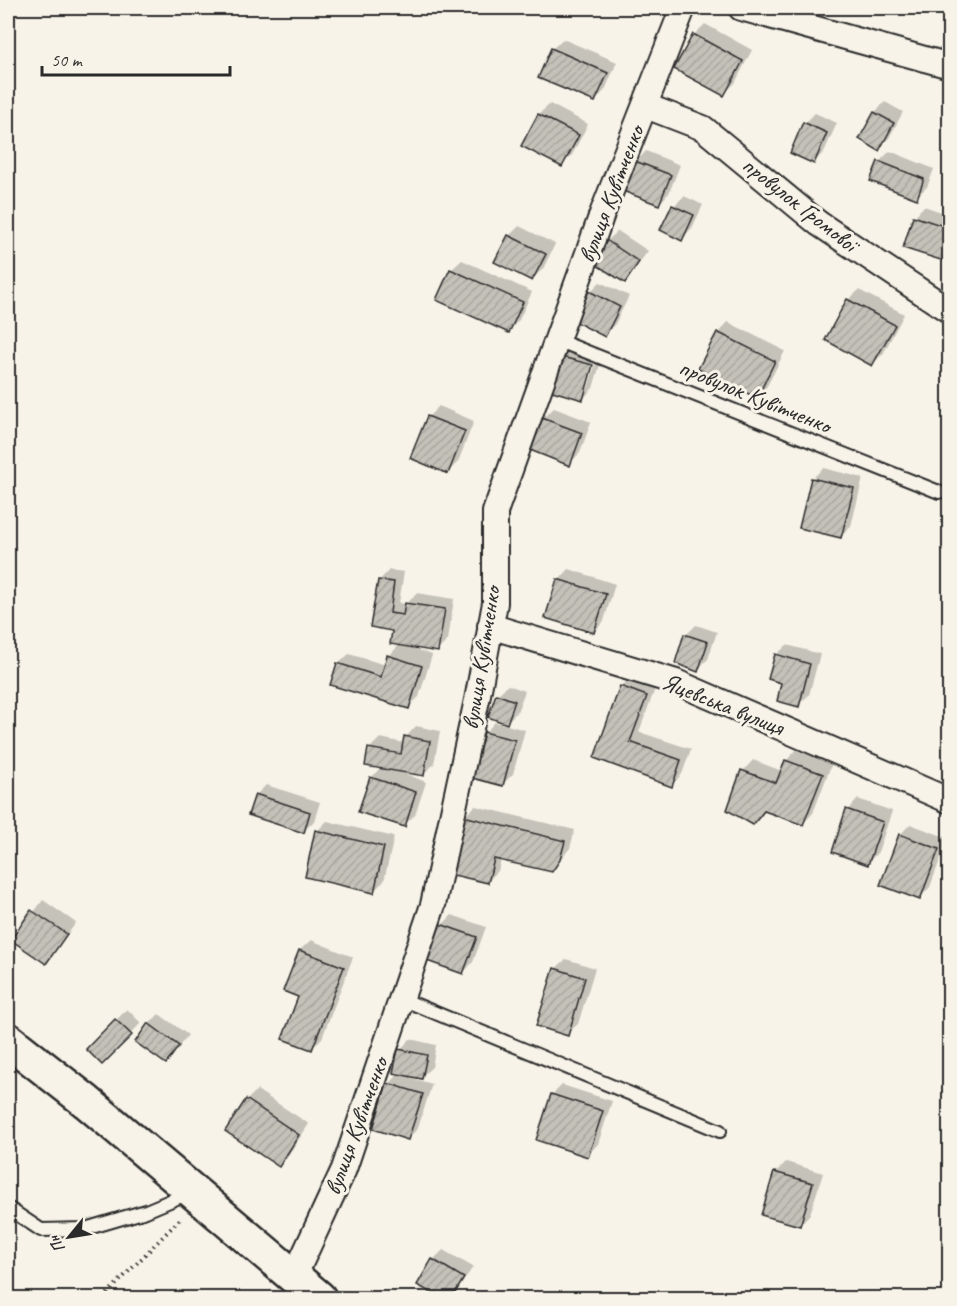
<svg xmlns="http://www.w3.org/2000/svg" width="957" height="1306" font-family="Caveat,sans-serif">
	<defs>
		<pattern id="building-hatch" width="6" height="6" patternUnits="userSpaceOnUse" patternTransform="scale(1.5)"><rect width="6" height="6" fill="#c4c1b9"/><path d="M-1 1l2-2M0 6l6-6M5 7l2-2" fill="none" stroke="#a9a69f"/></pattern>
	</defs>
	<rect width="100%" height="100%" fill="#f7f3e8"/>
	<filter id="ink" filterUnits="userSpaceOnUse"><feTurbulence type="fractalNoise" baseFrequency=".0167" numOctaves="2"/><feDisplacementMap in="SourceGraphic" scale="12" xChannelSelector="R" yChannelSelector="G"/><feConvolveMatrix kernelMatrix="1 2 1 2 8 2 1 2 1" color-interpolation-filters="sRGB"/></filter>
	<g filter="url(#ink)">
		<g fill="#0003" fill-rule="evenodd">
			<path d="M705,24L752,50L735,83L724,94L694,35Z"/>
			<path d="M563,39L617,62L605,90L595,101L552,49Z"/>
			<path d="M885,102L903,112L889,138L878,149L875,112Z"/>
			<path d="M550,104L588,124L572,155L562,165L523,145L539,114Z"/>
			<path d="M815,113L837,123L824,152L814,162L805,123Z"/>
			<path d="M646,151L680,165L669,193L659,204L636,162Z"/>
			<path d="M890,151L934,169L927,187L916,197L879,162Z"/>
			<path d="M684,196L703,205L692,228L681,239L674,206Z"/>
			<path d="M924,206L950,215V261L914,217Z"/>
			<path d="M519,226L555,244L543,269L532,279L509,236Z"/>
			<path d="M618,231L648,251L625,282L607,241Z"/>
			<path d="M462,260L532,292L519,320L508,331L451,270Z"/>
			<path d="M600,282L629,296L615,324L605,335L590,292Z"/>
			<path d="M859,290L904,314L883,354L872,364L848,300Z"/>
			<path d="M728,322L785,351L767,386L757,396L718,333Z"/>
			<path d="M574,347L603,355L593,388L583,399L563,357ZM594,358L597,359L588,388H585Z"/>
			<path d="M439,406L474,421L458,462L448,472L428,417Z"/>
			<path d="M554,408L591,422L580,453L569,464L532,450L543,418Z"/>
			<path d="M823,468L863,478L851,526L841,537L812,479Z"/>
			<path d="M569,569L615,584L604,621L594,632L559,580Z"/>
			<path d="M389,570L404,572L399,603L406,604L417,593L454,599L448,640L438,650L404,645L432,655L419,697L408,707L338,664L349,654L386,665L389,656L400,644L379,581Z"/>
			<path d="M696,625L717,632L708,659L697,670L686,635Z"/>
			<path d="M787,645L820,654L809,695L798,705L783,682L776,655Z"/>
			<path d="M631,677L656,686L639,732L691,749L682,774L672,785L596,757L621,687Z"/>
			<path d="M508,685L525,691L517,712L507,722L497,695Z"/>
			<path d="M495,722L525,730L513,774L503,784L485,733Z"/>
			<path d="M416,726L440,731L434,764L423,775L396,770L426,782L415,815L404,825L371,778L381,767L369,749L380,738L405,743L406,737Z"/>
			<path d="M796,750L832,763L813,813L803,824L766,810L753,823L728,809L743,771L753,760L782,771L786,761Z"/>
			<path d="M266,785L320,802L314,821L303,832L256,795Z"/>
			<path d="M858,799L892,811L878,852L868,863L848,810Z"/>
			<path d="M475,806L575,830L570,848L551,871L501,859L498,871L488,881L464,817Z"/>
			<path d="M327,821L394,837L384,881L373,892L317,831Z"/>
			<path d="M910,824L948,838L930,887L920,898L900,835Z"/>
			<path d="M43,900L76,923L46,962L13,940Z"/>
			<path d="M452,915L486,927L473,962L463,973L442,925Z"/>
			<path d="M311,940L353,957L322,1038L312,1048L300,997L285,991L300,950Z"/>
			<path d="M566,959L595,968L578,1024L567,1034L555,969Z"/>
			<path d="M127,1009L141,1023L102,1063L88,1049Z"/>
			<path d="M159,1014L188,1035L166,1062L149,1024Z"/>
			<path d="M410,1039L436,1045L432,1067L421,1077L412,1075L411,1078L432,1084L418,1128L408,1139L389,1084L400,1073V1050Z"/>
			<path d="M562,1085L612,1101L598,1144L588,1155L552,1095Z"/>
			<path d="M257,1090L309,1124L289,1154L279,1165L247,1100Z"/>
			<path d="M786,1162L823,1173L810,1214L800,1225L763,1214L776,1172Z"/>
			<path d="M443,1250L473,1267L452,1298H444L419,1284L433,1260Z"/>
		</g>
		<g fill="url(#building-hatch)" stroke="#2b2b2b" stroke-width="1.5">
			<path d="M693,34L743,61L724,96L674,69Z"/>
			<path d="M551,48L608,73L595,102L538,78Z"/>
			<path d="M874,112L894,123L879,151L859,139Z"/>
			<path d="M538,114L579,135L562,167L521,146Z"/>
			<path d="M803,122L827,133L814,164L790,153Z"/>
			<path d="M635,161L671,175L659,205L623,191Z"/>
			<path d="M878,161L924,179L917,199L870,181Z"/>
			<path d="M672,205L694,215L682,241L660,230Z"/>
			<path d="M913,216L950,228V263L903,248Z"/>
			<path d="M508,235L546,254L532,281L494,262Z"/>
			<path d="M606,240L639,262L625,283L592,262Z"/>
			<path d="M450,269L523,302L509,333L436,300Z"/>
			<path d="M589,291L620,307L605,337L574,321Z"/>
			<path d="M847,299L895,325L872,366L825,340Z"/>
			<path d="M717,332L775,361L757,398L698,369Z"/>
			<path d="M562,357L593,365L583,400L552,391Z"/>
			<path d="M427,416L465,431L448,474L410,458Z"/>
			<path d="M542,418L582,433L570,466L530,450Z"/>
			<path d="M811,478L854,488L841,538L799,528Z"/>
			<path d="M557,579L606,594L594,633L545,618Z"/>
			<path d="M378,580L394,582L390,613L403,615L405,603L445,609L438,652L390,644L392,631L370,627Z"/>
			<path d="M684,634L708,642L698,672L675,663Z"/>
			<path d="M775,654L810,664L799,707L777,701L781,683L768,679Z"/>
			<path d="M387,655L422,666L409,709L330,685L337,663L381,677Z"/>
			<path d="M620,686L647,696L630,742L681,760L672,787L594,758Z"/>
			<path d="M496,694L515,701L507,724L488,717Z"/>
			<path d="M484,732L515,740L503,786L472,778Z"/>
			<path d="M404,736L430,741L424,776L365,766L368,748L401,754Z"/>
			<path d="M785,760L823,774L803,825L764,811L753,825L727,810L741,770L776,783Z"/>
			<path d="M370,777L416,792L405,827L358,812Z"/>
			<path d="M255,794L310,812L304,833L248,815Z"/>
			<path d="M846,809L883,822L868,865L832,852Z"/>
			<path d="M463,816L565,841L560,860L552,872L494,859L488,883L449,874Z"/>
			<path d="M315,830L384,847L374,893L305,877Z"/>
			<path d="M899,834L939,849L920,900L880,885Z"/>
			<path d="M31,910L67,934L46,964L11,940Z"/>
			<path d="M440,924L477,937L463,974L427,961Z"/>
			<path d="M299,950L344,967L312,1050L282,1039L298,997L283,991Z"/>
			<path d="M554,968L585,978L568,1036L536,1026Z"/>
			<path d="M115,1019L132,1035L102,1065L86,1049Z"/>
			<path d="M148,1023L179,1046L166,1064L135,1042Z"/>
			<path d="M398,1049L427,1055L422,1079L393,1073Z"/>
			<path d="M387,1083L423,1094L408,1140L373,1129Z"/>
			<path d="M551,1094L603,1111L588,1157L536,1140Z"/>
			<path d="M246,1099L299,1135L279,1167L225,1131Z"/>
			<path d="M774,1172L813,1183L800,1226L761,1215Z"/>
			<path d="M432,1259L464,1278L452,1298H441L417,1285Z"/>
		</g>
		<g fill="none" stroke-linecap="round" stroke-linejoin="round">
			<defs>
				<g id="service">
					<path d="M557,340L939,492"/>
					<path d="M402,999L720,1131"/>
					<path d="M8,1208L41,1230L85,1229L146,1211L191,1192"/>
				</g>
				<g id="minor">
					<path d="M741,8L950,66"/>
					<path d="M646,106L703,128L818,223L950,311"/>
					<path d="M490,626L676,682L950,801"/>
					<path d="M294,1277L344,1169L433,905L477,700L495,603V512L602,214L683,8"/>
				</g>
				<path id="primary" d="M8,1040L87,1102L319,1298"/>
			</defs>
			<use href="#service" stroke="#2b2b2b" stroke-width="16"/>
			<use href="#minor" stroke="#2b2b2b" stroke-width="28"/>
			<use href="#primary" stroke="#2b2b2b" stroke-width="38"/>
			<path stroke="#2b2b2b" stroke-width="4" stroke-dasharray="1.5 4.5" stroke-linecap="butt" d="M103,1298L182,1217"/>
			<use href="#service" stroke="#f7f3e8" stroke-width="12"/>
			<use href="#minor" stroke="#f7f3e8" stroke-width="24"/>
			<use href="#primary" stroke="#f7f3e8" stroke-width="33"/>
		</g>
	</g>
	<g text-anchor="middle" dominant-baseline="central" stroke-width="6" stroke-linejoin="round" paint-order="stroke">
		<g font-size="24" fill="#2b2b2b" stroke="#f7f3e8">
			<text transform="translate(611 194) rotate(-69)">вулиця Кувітченко</text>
			<text transform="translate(800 204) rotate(38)">провулок Громової</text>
			<text transform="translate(755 396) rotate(22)">провулок Кувітченко</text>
			<text transform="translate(481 658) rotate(-81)">вулиця Кувітченко</text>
			<text transform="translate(723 704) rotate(22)">Яцевська вулиця</text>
			<text transform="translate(356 1126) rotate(-70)">вулиця Кувітченко</text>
		</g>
	</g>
	<rect width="957" height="1306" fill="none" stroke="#f7f3e8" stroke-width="30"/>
	<rect x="15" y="15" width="927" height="1276" fill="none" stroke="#2b2b2b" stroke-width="2" filter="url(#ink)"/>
	<g transform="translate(69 1237) rotate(240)" stroke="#f7f3e8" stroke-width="4.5" paint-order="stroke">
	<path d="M0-4.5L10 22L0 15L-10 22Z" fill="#2b2b2b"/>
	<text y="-9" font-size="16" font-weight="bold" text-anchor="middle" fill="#2b2b2b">Пн</text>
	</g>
	<path d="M42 66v9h188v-9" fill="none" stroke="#2b2b2b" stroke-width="3"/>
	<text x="51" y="66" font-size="18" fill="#2b2b2b" stroke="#f7f3e8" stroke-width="4.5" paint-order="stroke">50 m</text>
</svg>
